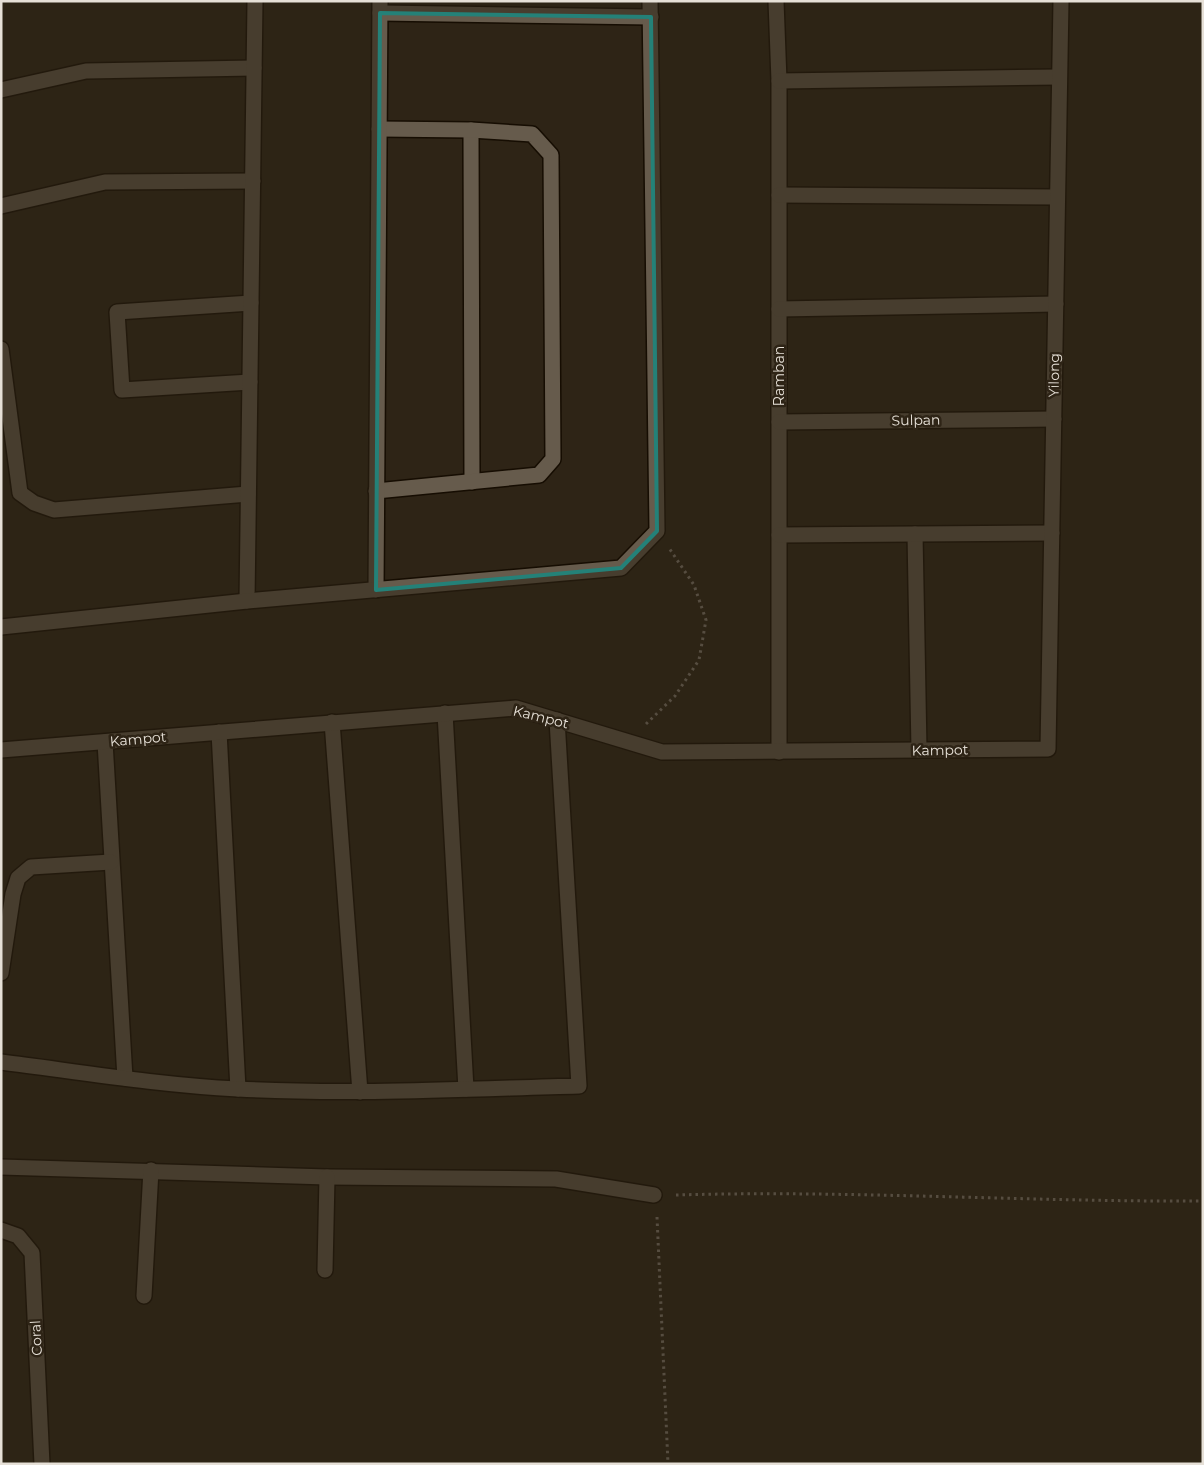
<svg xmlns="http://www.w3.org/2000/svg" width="1204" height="1465" font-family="Montserrat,sans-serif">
	<rect width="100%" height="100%" fill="#2e2416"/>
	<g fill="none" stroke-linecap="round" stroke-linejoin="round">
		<defs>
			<g id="minor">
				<path d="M776,1L779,81V752"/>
				<path d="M380,13L651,17"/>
				<path d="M779,81L1059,77"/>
				<path d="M1,90L86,71L254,68"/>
				<path d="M471,130L472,482"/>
				<path d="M779,195L1057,197"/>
				<path d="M1,206L105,182L253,181"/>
				<path d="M779,309L1056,304"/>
				<path d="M1,349L20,493L34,503L54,510L248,494"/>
				<path d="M250,382L122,390L117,312L251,303"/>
				<path d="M779,422L1054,419"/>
				<path d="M376,491L539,475L553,459L551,155L532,134L471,130L379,129"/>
				<path d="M915,534L919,750"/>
				<path d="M779,535L1052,533"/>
				<path d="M376,590L380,1"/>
				<path d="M247,601L255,1"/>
				<path d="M1,627L247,601L621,568L657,531L650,1"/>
				<path d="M445,713L466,1089"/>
				<path d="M332,722L360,1092"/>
				<path d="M219,732L238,1089"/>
				<path d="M105,742L125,1078"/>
				<path d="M1,750L516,708L662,752L1048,749L1061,1"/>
				<path d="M1,973L13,894L18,878L31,867L111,862"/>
				<path d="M1,1062C80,1072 159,1085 238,1089C351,1095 465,1089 579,1086L557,720"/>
				<path d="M1,1167L327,1177L556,1179L654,1195"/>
				<path d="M1,1230L18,1236L32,1253L42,1464"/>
				<path d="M325,1270L327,1177"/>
				<path d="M144,1296L151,1170"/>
			</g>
		</defs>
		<use href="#minor" stroke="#160d02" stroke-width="18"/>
		<g stroke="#877f74" stroke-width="3" stroke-dasharray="2.5 4" stroke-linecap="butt">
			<path d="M646,724L675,696L699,660L706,620L694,585L669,548"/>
			<path d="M676,1195C851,1190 1027,1202 1203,1201"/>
			<path d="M657,1217L668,1464"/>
		</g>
		<use href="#minor" stroke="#665b4c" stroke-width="15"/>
	</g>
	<path d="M0 0H1204V1465H0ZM380,13L651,17L657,531L621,568L376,590Z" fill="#2e2416" fill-opacity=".55" fill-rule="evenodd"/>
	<path fill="none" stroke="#248178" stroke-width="4" stroke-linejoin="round" d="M380,13L651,17L657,531L621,568L376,590Z"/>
	<g text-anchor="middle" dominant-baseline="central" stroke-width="5" stroke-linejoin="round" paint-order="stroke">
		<g font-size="14" fill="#e6e0d7" stroke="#2e2416">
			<text transform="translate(1054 375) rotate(-89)">Yilong</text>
			<text transform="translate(779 376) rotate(-90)">Ramban</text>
			<text transform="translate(916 420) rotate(-1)">Sulpan</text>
			<text transform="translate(541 717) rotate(14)">Kampot</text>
			<text transform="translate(138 739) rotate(-5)">Kampot</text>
			<text transform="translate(940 750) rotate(-1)">Kampot</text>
			<text transform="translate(36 1338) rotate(-93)">Coral</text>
		</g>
	</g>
	<rect width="1204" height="1465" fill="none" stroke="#e6e0d7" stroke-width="5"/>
</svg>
